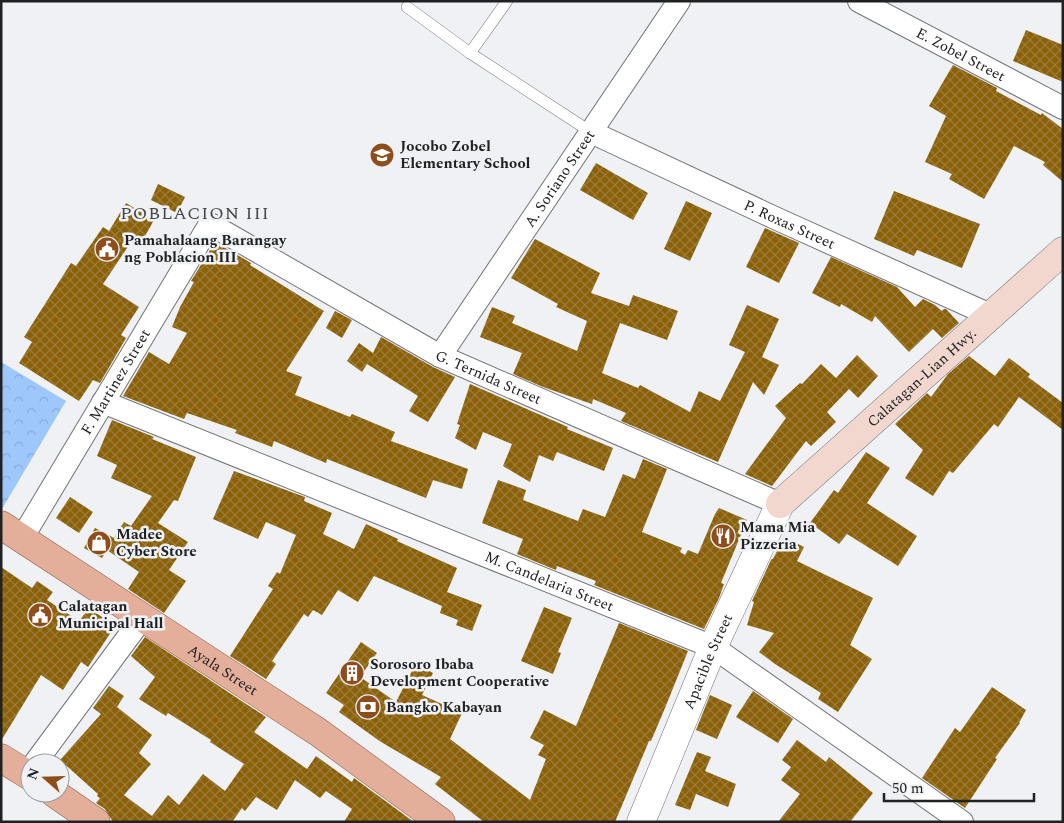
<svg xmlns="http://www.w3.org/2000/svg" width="1064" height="823" font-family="Spectral,serif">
	<defs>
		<pattern id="park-crowns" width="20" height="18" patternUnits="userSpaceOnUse" patternTransform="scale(1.25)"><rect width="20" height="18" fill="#9ec7fc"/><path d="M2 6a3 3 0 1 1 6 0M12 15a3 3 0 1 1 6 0" fill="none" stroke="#88abd8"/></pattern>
		<pattern id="building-cross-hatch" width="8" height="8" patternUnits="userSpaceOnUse" patternTransform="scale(1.25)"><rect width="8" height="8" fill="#8b6006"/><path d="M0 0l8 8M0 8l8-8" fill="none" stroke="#9a7c3d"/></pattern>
	</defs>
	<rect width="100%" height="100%" fill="#eff1f4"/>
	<path fill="url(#park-crowns)" d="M1,362L66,401L2,509H1Z"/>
	<g fill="url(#building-cross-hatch)">
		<path d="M1026,30L1063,45V82L1013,61Z"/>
		<path d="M953,65L997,88L996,91L1041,115L1042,113L1063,129V182L1043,165L1045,162L1014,146L984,199L949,179L952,174L925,162L946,116L929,106Z"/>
		<path d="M596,163L648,193L633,220L580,190Z"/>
		<path d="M158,184L185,197L177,213L151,200Z"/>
		<path d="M894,191L980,224L962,268L917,250L914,256L874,239Z"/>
		<path d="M686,201L712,213L690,261L664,249Z"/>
		<path d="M126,203L154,220L139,247L131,242L103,284L139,307L121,335L126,338L100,383L93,380L79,401L19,363L32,342L24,337L71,263L76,266L103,227L109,231Z"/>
		<path d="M765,228L799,243L779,283L746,267Z"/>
		<path d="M535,239L600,273L591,293L629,306L633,295L678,311L667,340L620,323L602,373L638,388L640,385L690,412L699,391L720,401L745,352L729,345L747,305L779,319L762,357L779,365L764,395L753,382L718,462L621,421L626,413L593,399L592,404L543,387L513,374L522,353L480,337L492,307L515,316L512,323L577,351L587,321L556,307L558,304L511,278Z"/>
		<path d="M215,242L251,263L250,265L324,311L286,371L302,377L295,395L350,417L352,414L395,432L391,441L468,469L462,489L433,480L426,498L327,459L326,463L274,441L272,447L235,433L237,430L187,413L184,419L123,396L149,352L169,364L187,333L172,327L180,307L194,282L191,281Z"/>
		<path d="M831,257L897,287L915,307L923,299L935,305L942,311L944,309H946L959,323L942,338L933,329L909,352L875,316L872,322L841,304L840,307L812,293Z"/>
		<path d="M335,311L352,320L342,338L326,328Z"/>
		<path d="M381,337L433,367L455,377L428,422L409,411L418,396L367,364L362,372L347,361L359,343L373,353Z"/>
		<path d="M857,355L878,376L858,398L849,389L827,412L836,422L811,446L806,441L772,486L745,474L786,418L775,406L800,383L802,384L821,364L836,378Z"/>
		<path d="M969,356L995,376L1009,358L1030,374L1028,377L1063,403V430L1019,397L998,427L994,424L953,473L949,471L933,496L905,478L923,450L895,424L927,393L931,397L948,374Z"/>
		<path d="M470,384L568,427L567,429L613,448L604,471L557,452L553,461L539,455L530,482L503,466L512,444L483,432L476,450L455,438L460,425L457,424Z"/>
		<path d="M112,420L154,437L152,439L196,457L178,501L174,500L158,523L188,542L169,570L186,581L164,613L128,589L139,572L107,550L102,558L84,548L95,528L114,538L124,522L131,526L152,496L111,478L117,465L97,456Z"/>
		<path d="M866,452L890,468L867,503L917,536L898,566L847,534L839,544L810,523L834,490L838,493Z"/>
		<path d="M643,459L667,469L642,532L682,548L680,552L685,555L688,550L698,554L715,514L719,508L747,520L721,583L724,584L719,598L704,629L594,585L596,581L557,566L556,570L517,554L523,539L482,523L498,480L526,490L523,500L578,521L583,509L605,517L623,474L635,479Z"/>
		<path d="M234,471L305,497L304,501L332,513L323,534L354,549L366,524L398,539L397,541L457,568L447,592L482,605L472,631L456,625L458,620L440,613L442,606L374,576L358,602L338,590L322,615L313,610L308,617L304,614L272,661L276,664L266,679L230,656L273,589L268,586L277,572L280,574L296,535L266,522L258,539L213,519Z"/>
		<path d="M70,497L93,512L79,533L56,518Z"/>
		<path d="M784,537L804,547L797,561L873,598L850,645L872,659L838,712L818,699L821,693L775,664L759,652L774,633L747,625L754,602L752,601L771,560L772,559H773Z"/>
		<path d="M1,567L32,588L37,581L53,592L47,600L79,621L89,608L115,626L88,667L81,662L63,690L41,675L1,741Z"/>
		<path d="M544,607L572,618L558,652L561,653L553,674L521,661Z"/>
		<path d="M619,623L688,651L665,708L651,741H649L615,822H484L435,784L441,777L381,742L339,712L344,705L326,693L361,642L377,653L360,677L396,702L416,663L433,673L422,695L462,713L450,739L530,800L546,759L538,755L544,745L530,738L544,710L576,726Z"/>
		<path d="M145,637L266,717L254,732L307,769L316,756L352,782L354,778L414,822H344L352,809L326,791L320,798L295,780L277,810L256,797L245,811L242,808L232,822H113L105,809L96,803L100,798L97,796L98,794L60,760L101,714L93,708L109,686L124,696L117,707L152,735L139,753L151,764L124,795L152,816L168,795L179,805L203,774L225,791L244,764L210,742L211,740L168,713L166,716L139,699L155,677L131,656Z"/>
		<path d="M992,687L1026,710L1019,723H1020L995,758L997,759L965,808L922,778L955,728L960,732Z"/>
		<path d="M753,691L793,719L778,743L736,717Z"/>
		<path d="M710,695L732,705L717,739L696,730Z"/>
		<path d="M797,740L826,762L829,757L873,793L850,822H778L800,794L781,780L791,767L782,760Z"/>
		<path d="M697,752L711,757L705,771L736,784L728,807L696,794L690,810L675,805Z"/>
	</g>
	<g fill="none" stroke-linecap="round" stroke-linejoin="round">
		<defs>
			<g id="service">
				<path d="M407,7L470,53L591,132"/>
				<path d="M470,53L507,1"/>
			</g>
			<g id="minor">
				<path id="s1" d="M859,1L1063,108"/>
				<path id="s2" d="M591,132L775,218L990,315"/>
				<path id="s3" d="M440,356L679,1"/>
				<path id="s4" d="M103,402L713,647L962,822"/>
				<path id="s5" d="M22,538L210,224L440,356L780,504"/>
				<path d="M35,763L143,617"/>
			</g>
			<g id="tertiary">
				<path id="s6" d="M641,822L713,647L780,504"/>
			</g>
			<g id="secondary">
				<path id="s7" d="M780,504L1063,251"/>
			</g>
			<g id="primary">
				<path id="s8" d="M1,525L318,732L441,822"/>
				<path d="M1,758L30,776"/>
				<path d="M54,793L96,822"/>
			</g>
		</defs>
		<use href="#service" stroke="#717476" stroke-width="12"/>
		<use href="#minor" stroke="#717476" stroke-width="24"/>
		<use href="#tertiary" stroke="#717476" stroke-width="29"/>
		<use href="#secondary" stroke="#717476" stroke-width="29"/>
		<use href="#primary" stroke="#925b45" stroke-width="29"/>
		<use href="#service" stroke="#fff" stroke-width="11"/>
		<use href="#minor" stroke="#fff" stroke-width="22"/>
		<use href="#tertiary" stroke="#fff" stroke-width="28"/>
		<use href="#secondary" stroke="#f1d7cd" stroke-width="28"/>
		<use href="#primary" stroke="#e3af9b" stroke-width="28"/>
	</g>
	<defs>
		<symbol id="school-disc" viewBox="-11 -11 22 22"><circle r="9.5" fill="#8e4d1a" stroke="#eff1f4"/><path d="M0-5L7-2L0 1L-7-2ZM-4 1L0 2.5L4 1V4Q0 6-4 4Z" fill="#fff"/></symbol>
		<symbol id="civic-disc" viewBox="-11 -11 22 22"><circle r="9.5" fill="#8e4d1a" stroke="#eff1f4"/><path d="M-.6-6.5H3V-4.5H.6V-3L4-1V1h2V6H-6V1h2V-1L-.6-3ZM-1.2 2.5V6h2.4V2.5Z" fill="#fff"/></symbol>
		<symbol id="restaurant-disc" viewBox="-11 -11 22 22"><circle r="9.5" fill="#8e4d1a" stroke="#eff1f4"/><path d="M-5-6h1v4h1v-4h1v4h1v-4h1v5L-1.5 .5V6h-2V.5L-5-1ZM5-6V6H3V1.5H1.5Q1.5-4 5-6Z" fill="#fff"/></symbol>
		<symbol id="shop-disc" viewBox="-11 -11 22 22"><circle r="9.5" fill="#8e4d1a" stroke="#eff1f4"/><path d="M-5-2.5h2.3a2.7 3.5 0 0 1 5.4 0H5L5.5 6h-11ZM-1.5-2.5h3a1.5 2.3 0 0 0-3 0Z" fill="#fff"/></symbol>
		<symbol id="building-disc" viewBox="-11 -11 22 22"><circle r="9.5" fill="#8e4d1a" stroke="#eff1f4"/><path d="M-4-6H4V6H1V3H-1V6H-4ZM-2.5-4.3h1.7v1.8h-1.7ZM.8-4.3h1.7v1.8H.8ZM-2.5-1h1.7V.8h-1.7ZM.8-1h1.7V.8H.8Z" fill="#fff"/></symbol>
		<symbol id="bank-disc" viewBox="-11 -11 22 22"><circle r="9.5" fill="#8e4d1a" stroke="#eff1f4"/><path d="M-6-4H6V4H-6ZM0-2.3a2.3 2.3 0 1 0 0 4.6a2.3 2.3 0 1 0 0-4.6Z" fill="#fff"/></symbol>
	</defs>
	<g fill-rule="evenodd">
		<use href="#school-disc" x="368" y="141" width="28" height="28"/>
		<use href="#civic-disc" x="93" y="235" width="28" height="28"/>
		<use href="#restaurant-disc" x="709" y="522" width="28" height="28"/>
		<use href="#shop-disc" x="85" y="529" width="28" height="28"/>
		<use href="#civic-disc" x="26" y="601" width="28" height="28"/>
		<use href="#building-disc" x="338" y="659" width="28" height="28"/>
		<use href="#bank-disc" x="354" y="693" width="28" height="28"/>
	</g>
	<g text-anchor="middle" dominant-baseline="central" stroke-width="5" stroke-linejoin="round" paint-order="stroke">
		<g font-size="15" fill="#202122" stroke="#eff1f4">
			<text stroke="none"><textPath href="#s1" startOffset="115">E. Zobel Street</textPath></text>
			<text stroke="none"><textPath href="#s3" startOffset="214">A. Soriano Street</textPath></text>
			<text stroke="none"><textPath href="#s2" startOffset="219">P. Roxas Street</textPath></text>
			<text stroke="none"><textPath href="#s5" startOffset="684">G. Ternida Street</textPath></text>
			<text stroke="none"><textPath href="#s7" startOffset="190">Calatagan-Lian Hwy.</textPath></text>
			<text stroke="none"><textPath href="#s5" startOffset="182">F. Martinez Street</textPath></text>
			<text stroke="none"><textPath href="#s4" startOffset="481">M. Candelaria Street</textPath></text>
			<text stroke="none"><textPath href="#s6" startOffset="174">Apacible Street</textPath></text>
			<text stroke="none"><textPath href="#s8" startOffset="265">Ayala Street</textPath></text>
		</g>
		<g font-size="15" font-weight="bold" fill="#202122" stroke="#eff1f4" text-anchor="start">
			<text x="400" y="146">Jocobo Zobel<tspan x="400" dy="17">Elementary School</tspan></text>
			<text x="124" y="240">Pamahalaang Barangay<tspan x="124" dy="17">ng Poblacion III</tspan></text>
			<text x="740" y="527">Mama Mia<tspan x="740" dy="17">Pizzeria</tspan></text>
			<text x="116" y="534">Madee<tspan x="116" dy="17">Cyber Store</tspan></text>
			<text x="58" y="606">Calatagan<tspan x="58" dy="17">Municipal Hall</tspan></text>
			<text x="370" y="664">Sorosoro Ibaba<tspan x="370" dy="17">Development Cooperative</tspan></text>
			<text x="386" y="707">Bangko Kabayan</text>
		</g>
		<g font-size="18" letter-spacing="1" fill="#454749" stroke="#eff1f4">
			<text x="195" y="213">POBLACION III</text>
		</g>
	</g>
	<rect width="1064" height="823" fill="none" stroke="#202122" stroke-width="5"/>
	<g transform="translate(45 778) rotate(290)"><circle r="24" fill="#eff1f4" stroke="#9c9ea0"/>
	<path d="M0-4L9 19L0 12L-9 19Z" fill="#8e4d1a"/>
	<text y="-8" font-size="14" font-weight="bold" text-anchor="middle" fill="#202122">N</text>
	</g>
	<path d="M884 793v8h150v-8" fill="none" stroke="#202122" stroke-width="2.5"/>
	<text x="892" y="793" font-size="15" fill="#202122" stroke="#eff1f4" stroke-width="4" paint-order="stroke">50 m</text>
</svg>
